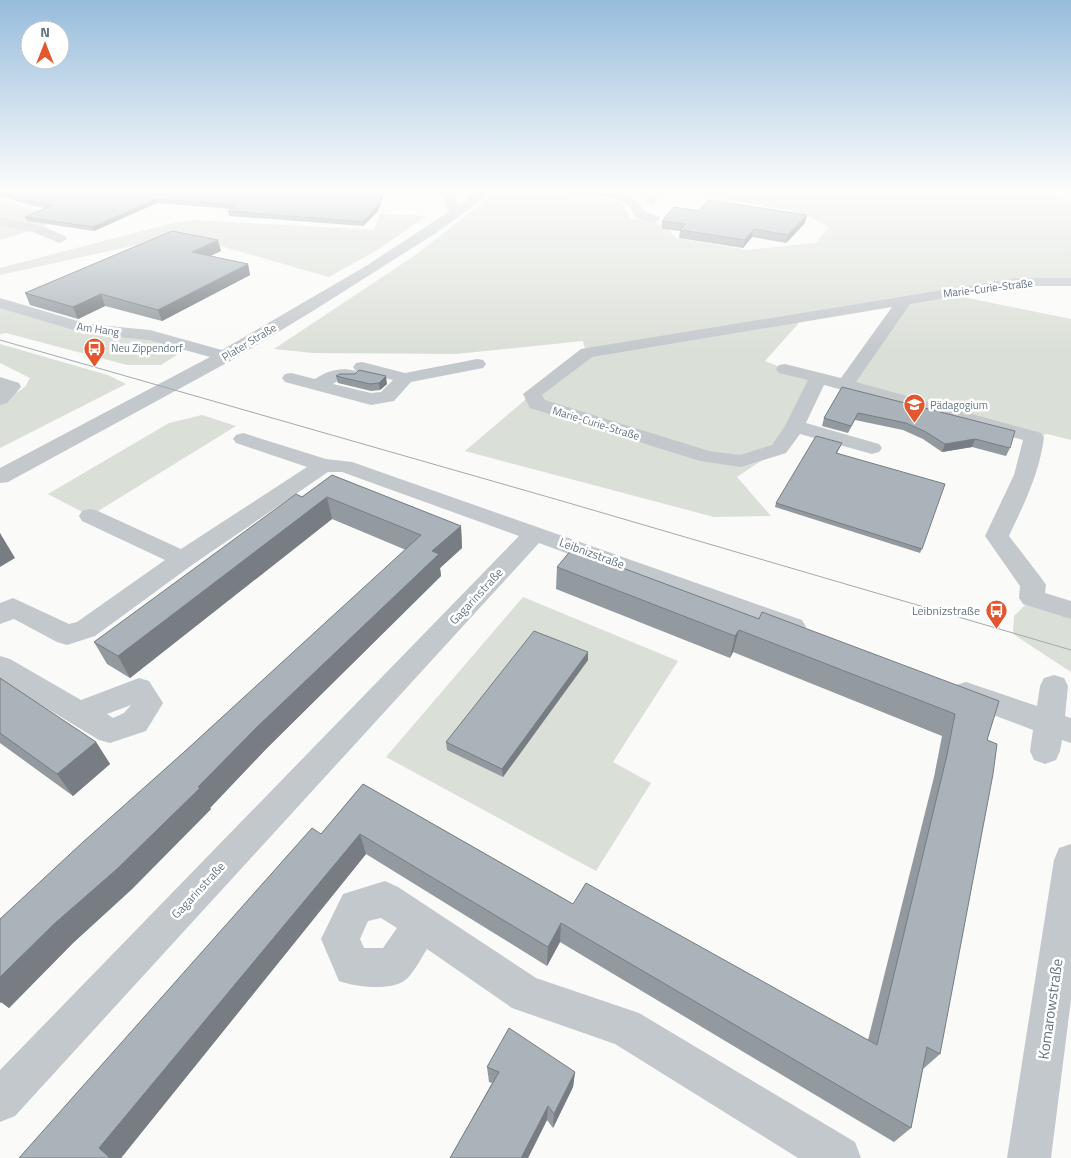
<svg xmlns="http://www.w3.org/2000/svg" width="1071" height="1158" font-family="'Titillium Web',sans-serif">
	<rect width="100%" height="100%" fill="#fafaf8"/>
	<g fill="#dadfd7">
		<path d="M499,190H534L535,192C564,193 596,193 623,204L630,218L663,225L660,229L669,230L676,238L747,250L816,243L829,227L799,212L674,190H1014L1071,200V282H1016L948,294L1071,319V440L1047,434L1034,437L845,385L905,301L798,318V324L765,361L785,369L819,377L779,449L737,477L771,516L714,517L465,451L532,394L586,353L583,341L456,354L313,353L274,349L414,256Z"/>
		<path d="M594,190H669L652,206L638,194Z"/>
		<path d="M0,200L64,216L37,229L0,240Z"/>
		<path d="M380,214L426,216L379,249L329,277L182,235L0,275V268L169,224L193,220L374,230Z"/>
		<path d="M0,303L16,309L191,346L161,365H127L6,333L0,334Z"/>
		<path d="M0,344L108,375L126,384L0,448V404L25,387L30,378L0,363Z"/>
		<path d="M202,415L236,426L90,516L48,494L169,423Z"/>
		<path d="M523,597L678,661L613,762L651,783L596,871L386,757Z"/>
		<path d="M1032,598L1071,610V672L1013,634L1014,616Z"/>
	</g>
	<g fill="none" stroke-linecap="round" stroke-linejoin="round">
		<g fill="#c3c8cc" fill-rule="evenodd">
			<path d="M392,190H408L402,194L394,192Z"/>
			<path d="M435,190H448L456,197L458,206L481,190H495L436,233L316,309L232,360L8,482L0,483V468L210,357L149,340L87,334L0,308V298L88,324L150,330L222,350L366,266L450,211L446,208L444,198Z"/>
			<path d="M553,190H611C627,193 637,198 645,212L658,216L660,219L654,223L636,218L628,205L613,197L559,194Z"/>
			<path d="M0,217L42,226L65,236L67,239L60,243L33,232L0,225Z"/>
			<path d="M1016,278H1071V286H1016L910,304L856,382L1041,433L1044,437C1040,472 1024,504 1009,536L1042,579L1046,585L1045,593L1071,601V619L1023,604L1019,598L1020,586L985,536L1014,475L1023,440L824,385L806,423L879,444L882,448L879,452L872,454L800,434L786,453L741,467L700,461L530,408L523,394L581,349L587,348ZM892,307L841,378L785,364L779,365L776,369L779,373L808,380L785,426L772,445L740,455L709,451L545,400L542,395L592,357Z"/>
			<path d="M477,359L483,360L486,364L483,368L411,382L394,401L371,405L285,382L282,378L285,374L291,373L315,379C329,370 340,367 356,371L359,375L356,379H341L333,384L371,393L381,392L393,380L356,371L353,367L356,363L362,362L405,373Z"/>
			<path d="M0,377L19,383L21,387L7,403L0,405Z"/>
			<path d="M243,433L326,459L352,462L802,620L806,627L802,634L793,637L784,634L539,543L15,1116L0,1122V1070L519,536L342,472H328L192,565L95,636L67,645L57,642L14,619L0,624V603L13,598L69,624L77,622L165,560L82,521L79,516L82,511L90,509L98,511L181,549L307,467L236,443L233,439L236,435Z"/>
			<path d="M0,656L10,659L81,700L139,678L149,681L163,703L146,731L110,743L99,740L0,680ZM131,705L124,713L113,718L107,714Z"/>
			<path d="M1054,675L1064,678L1068,686L1065,716L1071,718V743L1062,740L1060,751L1056,760L1045,764L1034,760L1030,751L1033,730L956,701L952,693L956,685L966,682L1037,706L1040,686L1044,678Z"/>
			<path d="M1071,844V1000L1051,1158H1007L1054,860L1059,848Z"/>
			<path d="M385,881L398,887L536,978L639,1013L855,1142L861,1158H798L615,1044L512,1008L427,949C421,958 413,975 404,981C389,991 355,987 339,981L321,939L343,894ZM381,918L397,928L383,948H364L360,939L368,921Z"/>
		</g>
		<path stroke="#a2aab0" stroke-width="1" d="M0,340L562,501L1071,650"/>
	</g>
	<g fill="#929a9f">
		<path d="M0,190H384V194L378,211L363,226L229,216L228,211L232,209L157,203L94,231L27,221L25,217L46,208L34,206L0,196Z"/>
		<path d="M662,221L805,223L786,243L752,237L743,248L679,238L680,231L662,229Z"/>
		<path d="M221,251L210,256L248,264L250,275L162,321L105,306L78,319L30,305L25,293Z"/>
		<path d="M336,376L387,384L380,390L371,391L338,383Z"/>
		<path d="M842,387L1010,448L1006,456L972,447L942,452L923,439L903,430L855,420L848,433L822,426L824,418Z"/>
		<path d="M842,443L837,453L922,549L920,553L775,507L776,503Z"/>
		<path d="M332,475L461,526L462,548L440,568L441,576L266,749L210,808L211,809L132,889L73,943L9,1008L1,1002L0,1003V919L183,753L406,550L332,519L130,678L107,664L94,642L302,497Z"/>
		<path d="M557,567L759,619L999,701L987,740L940,1054L923,1069L911,1128L894,1142L560,942L547,966L366,854L121,1158H19L321,834L363,784L573,904L868,1040L934,777L942,736L733,652L730,658L556,589Z"/>
		<path d="M588,652V660L503,777L447,750L446,742Z"/>
		<path d="M0,678L96,742L110,764L73,796L0,743Z"/>
		<path d="M487,1067L575,1072L573,1087L553,1128L547,1120L528,1158H450L492,1083L489,1082Z"/>
	</g>
	<g fill="#777d82">
		<path d="M384,190V194L378,211L363,226V222Z"/>
		<path d="M156,199L157,203L94,231L93,227Z"/>
		<path d="M807,215L805,223L786,243L788,235Z"/>
		<path d="M754,229L752,237L743,248L745,240Z"/>
		<path d="M218,240L221,251L195,263L192,252Z"/>
		<path d="M248,264L250,275L162,321L158,310Z"/>
		<path d="M101,294L105,306L78,319L73,307Z"/>
		<path d="M386,376L387,384L380,390L379,383Z"/>
		<path d="M975,439L972,447L942,452L945,444Z"/>
		<path d="M327,497L332,519L130,678L118,656Z"/>
		<path d="M461,526L462,548L440,568L441,576L266,749L210,808L211,809L132,889L73,943L9,1008L1,1002L0,1003V977L432,551Z"/>
		<path d="M0,533L15,558L0,567Z"/>
		<path d="M739,630L733,652L730,658L735,636Z"/>
		<path d="M588,652V660L503,777L502,769Z"/>
		<path d="M96,742L110,764L73,796L57,774Z"/>
		<path d="M360,834L366,854L121,1158H110L99,1148Z"/>
		<path d="M561,923L560,942L547,966L548,947Z"/>
		<path d="M575,1072L573,1087L553,1128L554,1114Z"/>
		<path d="M548,1106L547,1120L528,1158H521Z"/>
	</g>
	<g fill="#aab3b9" stroke="#777d82">
		<path d="M0,190H384L377,207L363,222L228,211L237,205L156,199L93,227L25,217L53,205L33,202L0,192Z"/>
		<path d="M708,200L807,215L788,235L754,229L745,240L680,230L686,224L662,221L674,207L699,211Z"/>
		<path d="M172,231L218,240L192,252L248,264L158,310L101,294L73,307L25,293Z"/>
		<path d="M359,370L386,376L379,383L370,384L336,376L340,374H355Z"/>
		<path d="M842,387L1015,431L1010,448L975,439L945,444L926,432L906,423L858,413L851,426L824,418Z"/>
		<path d="M816,436L842,443L836,453L945,484L922,549L776,503Z"/>
		<path d="M332,475L461,526L432,551L439,554L257,727L198,787L200,788L117,869L54,924L0,977V919L83,842L183,753L421,535L327,497L118,656L94,642L296,494L302,497Z"/>
		<path d="M572,549L759,619L762,612L999,701L987,740L997,744L993,774L940,1054L927,1047L911,1128L561,923L548,947L360,834L99,1148L110,1158H19L312,828L321,834L363,784L573,904L586,883L877,1045L947,755L955,714L739,630L735,636L557,567Z"/>
		<path d="M534,631L588,652L502,769L446,742Z"/>
		<path d="M0,678L96,742L57,774L0,733Z"/>
		<path d="M509,1028L575,1072L554,1114L548,1106L521,1158H450L499,1072L487,1067Z"/>
	</g>
	<linearGradient id="sky" x2="0" y2="1"><stop stop-color="#96bcdc"/><stop offset="0.54" stop-color="#fdfdfc"/><stop offset="1" stop-color="#fdfdfc" stop-opacity="0"/></linearGradient>
	<rect width="1071" height="352" fill="url(#sky)"/>
	<defs>
		<symbol id="bus-pin" viewBox="-11 -11 22 30"><path d="M0 17L-7.5 6A9.5 9.5 0 1 1 7.5 6Z" fill="#e4572e" stroke="#fff"/><path d="M-5-6H5V4H4V6H2V4H-2V6H-4V4H-5ZM-3.5-4V0h7V-4ZM-3.5 1.2v1.5H-2V1.2ZM2 1.2v1.5H3.5V1.2Z" fill="#fff"/></symbol>
		<symbol id="school-pin" viewBox="-11 -11 22 30"><path d="M0 17L-7.5 6A9.5 9.5 0 1 1 7.5 6Z" fill="#e4572e" stroke="#fff"/><path d="M0-5L7-2L0 1L-7-2ZM-4 1L0 2.5L4 1V4Q0 6-4 4Z" fill="#fff"/></symbol>
	</defs>
	<g fill-rule="evenodd">
		<use href="#bus-pin" x="82" y="336" width="25" height="34"/>
		<use href="#school-pin" x="902" y="392" width="25" height="34"/>
		<use href="#bus-pin" x="984" y="598" width="25" height="34"/>
	</g>
	<g text-anchor="middle" dominant-baseline="central" stroke-width="5" stroke-linejoin="round" paint-order="stroke">
		<g font-size="11" fill="#657683" stroke="#fff">
			<text transform="translate(988 288) rotate(-7)">Marie-Curie-Straße</text>
			<text transform="translate(98 329) rotate(8)">Am Hang</text>
			<text transform="translate(249 342) rotate(-31)">Plater Straße</text>
			<text transform="translate(596 423) rotate(17)">Marie-Curie-Straße</text>
		</g>
		<g font-size="11" fill="#657683" stroke="#fff" text-anchor="start">
			<text x="111" y="348">Neu Zippendorf</text>
			<text x="930" y="405">Pädagogium</text>
		</g>
		<g font-size="12" fill="#657683" stroke="#fff">
			<text transform="translate(592 553) rotate(20)">Leibnizstraße</text>
			<text transform="translate(476 596) rotate(-47)">Gagarinstraße</text>
			<text transform="translate(198 890) rotate(-47)">Gagarinstraße</text>
		</g>
		<g font-size="12" fill="#657683" stroke="#fff" text-anchor="end">
			<text x="980" y="610">Leibnizstraße</text>
		</g>
		<g font-size="15" fill="#657683" stroke="#fff">
			<text transform="translate(1050 1009) rotate(-82)">Komarowstraße</text>
		</g>
	</g>
	<g transform="translate(45 45)"><circle r="24" fill="#ffffff" stroke="#c1c8cd"/>
	<path d="M0-4L9 19L0 12L-9 19Z" fill="#e4572e"/>
	<text y="-8" font-size="14" font-weight="bold" text-anchor="middle" fill="#657683">N</text>
	</g>
</svg>
